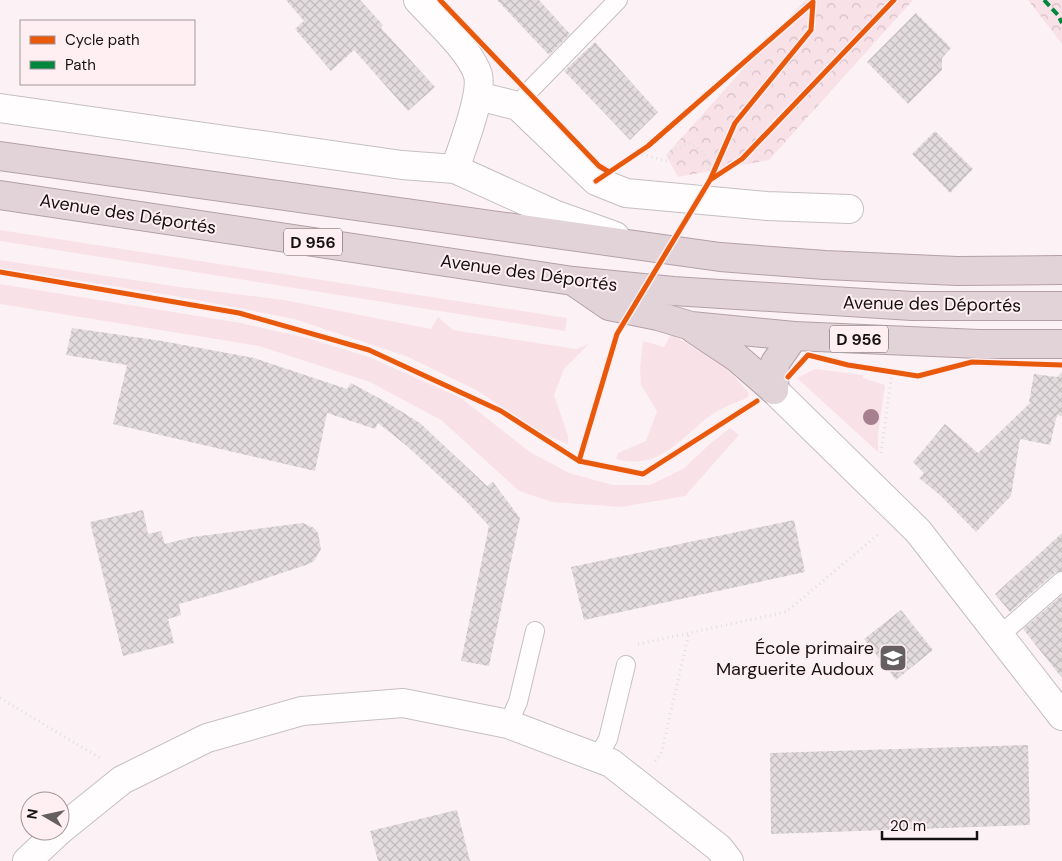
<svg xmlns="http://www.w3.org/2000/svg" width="1062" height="861" font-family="'DM Sans',sans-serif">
	<defs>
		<pattern id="forest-crowns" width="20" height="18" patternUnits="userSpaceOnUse" patternTransform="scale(1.25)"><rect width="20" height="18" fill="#f9e1e8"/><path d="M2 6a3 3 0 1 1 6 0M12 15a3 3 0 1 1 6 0" fill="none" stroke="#d5c0c6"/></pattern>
		<pattern id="building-cross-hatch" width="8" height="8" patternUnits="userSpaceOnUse" patternTransform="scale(1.25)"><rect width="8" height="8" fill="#e3dcde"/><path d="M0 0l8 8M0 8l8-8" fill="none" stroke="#c2bcbd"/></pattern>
	</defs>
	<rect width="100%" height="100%" fill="#fcf2f5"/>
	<g fill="#f9e1e8">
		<path d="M0,230L567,318L565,331L0,241Z"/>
		<path d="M0,260L180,287L284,300L431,329L438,317L453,330L576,349L589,344L564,369L554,395L568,436V444L541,433L476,390L406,356L294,319L181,297L0,268Z"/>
		<path d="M0,284L241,323L307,338L369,357L461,398L530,452L569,473L613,485H650L683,469L712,442L730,428L739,435L685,496L621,507L552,502L519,491L441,420L370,382L259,346L0,304Z"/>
		<path d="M671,334L723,364L749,393L748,397C736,403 721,408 710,416C680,438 660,471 616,459L618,453L646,441L657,411L641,385L640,368L643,341L664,347Z"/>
		<path d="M815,369L863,375V378L885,385L878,434V452L797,378Z"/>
	</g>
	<g fill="url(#forest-crowns)">
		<path d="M805,0H913L769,160L678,177L666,155Z"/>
		<path d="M1028,0H1062V44Z"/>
	</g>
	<g fill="url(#building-cross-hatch)">
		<path d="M286,0H360L383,25L381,28L435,87L408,111L354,50L331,71L295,29L304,21Z"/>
		<path d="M497,0H539L570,34L549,55Z"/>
		<path d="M916,13L951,48L942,58V70L908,104L867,62Z"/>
		<path d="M595,42L658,112L630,140L564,71Z"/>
		<path d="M935,131L973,169L950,193L912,154Z"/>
		<path d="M72,328L162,341L254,358L347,389L351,383L386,402L420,423L487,486L493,482L520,518L489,666L461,661L489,526L464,499L407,446L378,423L375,429L327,413L315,471L113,424L127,365L66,355Z"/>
		<path d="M1062,372V416L1057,415L1050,445L1020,439L1011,496L976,532L941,496L919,478L924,473L913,462L945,424L978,453L1031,402H1029L1034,374L1057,377Z"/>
		<path d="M143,510L148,534L161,531L165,544L192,537L303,523L314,528L318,533L321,549L314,561L309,564L240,587L179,604L181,615L168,619L174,643L123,656L90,522Z"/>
		<path d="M794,520L805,572L584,620L571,567Z"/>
		<path d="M1062,533V571L1055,573L1010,612L995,594Z"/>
		<path d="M1062,595V678L1023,629Z"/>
		<path d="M901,610L933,650L896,680L864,639Z"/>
		<path d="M1028,745L1030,825L771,834L770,753Z"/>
		<path d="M457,810L470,861H378L370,831Z"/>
	</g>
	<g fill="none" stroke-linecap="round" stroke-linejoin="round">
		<defs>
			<g id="lane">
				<path d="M518,106L531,89L618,0"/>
				<path d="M999,636L1062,581"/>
				<path d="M508,724L518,702L535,631"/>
				<path d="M597,758L608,739L626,665"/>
			</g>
			<g id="street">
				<path d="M418,0C435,19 471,51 478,75C483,96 462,147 455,169"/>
				<path d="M478,96L518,106L596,181L626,193L767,206L849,209"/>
				<path d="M0,108L402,165L455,169L556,215L615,236"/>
				<path d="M774,390L918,531L1062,716"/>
				<path d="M60,830L122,780L207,738L302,711L403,703L508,724L611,763L719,848L729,861"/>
				<path d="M27,861L59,831"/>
			</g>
			<g id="highway">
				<path d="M0,156L720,257L825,265L957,271L1062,270"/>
				<path d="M0,195L573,281L673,291L912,306H1062"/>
				<path d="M574,282L609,306L658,316L691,326L794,336L979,344H1062"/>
				<path d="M694,329L736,357L774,390"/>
				<path d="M774,390L775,363L794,336"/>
			</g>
		</defs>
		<use href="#lane" stroke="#c6bfc1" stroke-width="20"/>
		<use href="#street" stroke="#c6bfc1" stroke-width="30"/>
		<use href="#highway" stroke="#b3a0a6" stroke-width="30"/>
		<g stroke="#e0dede" stroke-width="3" stroke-dasharray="1 4" stroke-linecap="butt">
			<path d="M637,153L667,161L674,151L688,143C702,149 708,155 709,170"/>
			<path d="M881,453L892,372"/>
			<path d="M638,644L786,612L880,533"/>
			<path d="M0,698L100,758"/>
			<path d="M655,761L661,754L689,633"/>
		</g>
		<use href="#lane" stroke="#fffdfe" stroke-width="18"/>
		<use href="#street" stroke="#fffdfe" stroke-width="28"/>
		<use href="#highway" stroke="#e2d3d9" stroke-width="28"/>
		<path stroke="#00873e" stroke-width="4" stroke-dasharray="8 4" stroke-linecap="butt" d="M1044,0L1058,15L1062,23"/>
		<defs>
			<g id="cycleway">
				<path d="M440,0L599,166L609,172"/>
				<path d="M710,180L742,159L894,0"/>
				<path d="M0,272L239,313L369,350L501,411L579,461L643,474L757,401"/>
				<path d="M788,377L808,355L848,365L918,376L972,362L1062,365"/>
				<path d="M579,461L617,334L710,180L735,123L811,30L813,2L648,146L596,181"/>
			</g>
		</defs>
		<use href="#cycleway" stroke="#ffeff3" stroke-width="8"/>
		<use href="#cycleway" stroke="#e8590c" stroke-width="5"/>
	</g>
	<circle fill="#a6808e" cx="871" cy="417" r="8"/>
	<defs>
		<symbol id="school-square" viewBox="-11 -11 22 22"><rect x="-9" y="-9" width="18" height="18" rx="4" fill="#665f61" stroke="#ffeff3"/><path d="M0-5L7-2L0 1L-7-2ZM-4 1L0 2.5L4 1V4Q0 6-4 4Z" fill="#fff"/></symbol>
	</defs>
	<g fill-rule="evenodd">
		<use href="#school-square" x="877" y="642" width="32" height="32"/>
	</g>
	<g text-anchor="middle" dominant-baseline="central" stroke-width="4" stroke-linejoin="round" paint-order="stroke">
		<g fill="#ffeff3" stroke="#5b5355" stroke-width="1">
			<rect x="284" y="228.5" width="58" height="27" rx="4"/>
			<rect x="830" y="325.5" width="58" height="27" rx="4"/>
		</g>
		<g font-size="16" font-weight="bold" fill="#151011">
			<text x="313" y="242">D 956</text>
			<text x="859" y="339">D 956</text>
		</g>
		<g font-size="18" fill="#151011" stroke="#ffeff3">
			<text transform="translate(128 214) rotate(9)">Avenue des Déportés</text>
			<text transform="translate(529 273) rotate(8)">Avenue des Déportés</text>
			<text transform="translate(932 304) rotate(1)">Avenue des Déportés</text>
		</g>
		<g font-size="18" fill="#151011" stroke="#ffeff3" text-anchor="end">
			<text x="874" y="648">École primaire<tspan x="874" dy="21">Marguerite Audoux</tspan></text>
		</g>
	</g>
	<rect x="20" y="20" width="175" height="65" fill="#ffeff3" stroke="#a19699"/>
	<rect x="30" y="36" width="25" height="8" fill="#e8590c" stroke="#a19699"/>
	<text x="65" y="45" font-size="15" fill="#151011">Cycle path</text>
	<rect x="30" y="61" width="25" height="8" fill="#00873e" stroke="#a19699"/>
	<text x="65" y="70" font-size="15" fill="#151011">Path</text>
	<g transform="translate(45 816) rotate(279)"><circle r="24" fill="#ffeff3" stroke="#a19699"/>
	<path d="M0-4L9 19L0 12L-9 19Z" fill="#665f61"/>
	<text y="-8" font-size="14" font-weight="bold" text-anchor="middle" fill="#151011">N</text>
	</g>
	<path d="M882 831v8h95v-8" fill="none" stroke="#151011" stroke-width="2.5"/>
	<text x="890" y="831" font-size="15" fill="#151011" stroke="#ffeff3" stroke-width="4" paint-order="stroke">20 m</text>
</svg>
